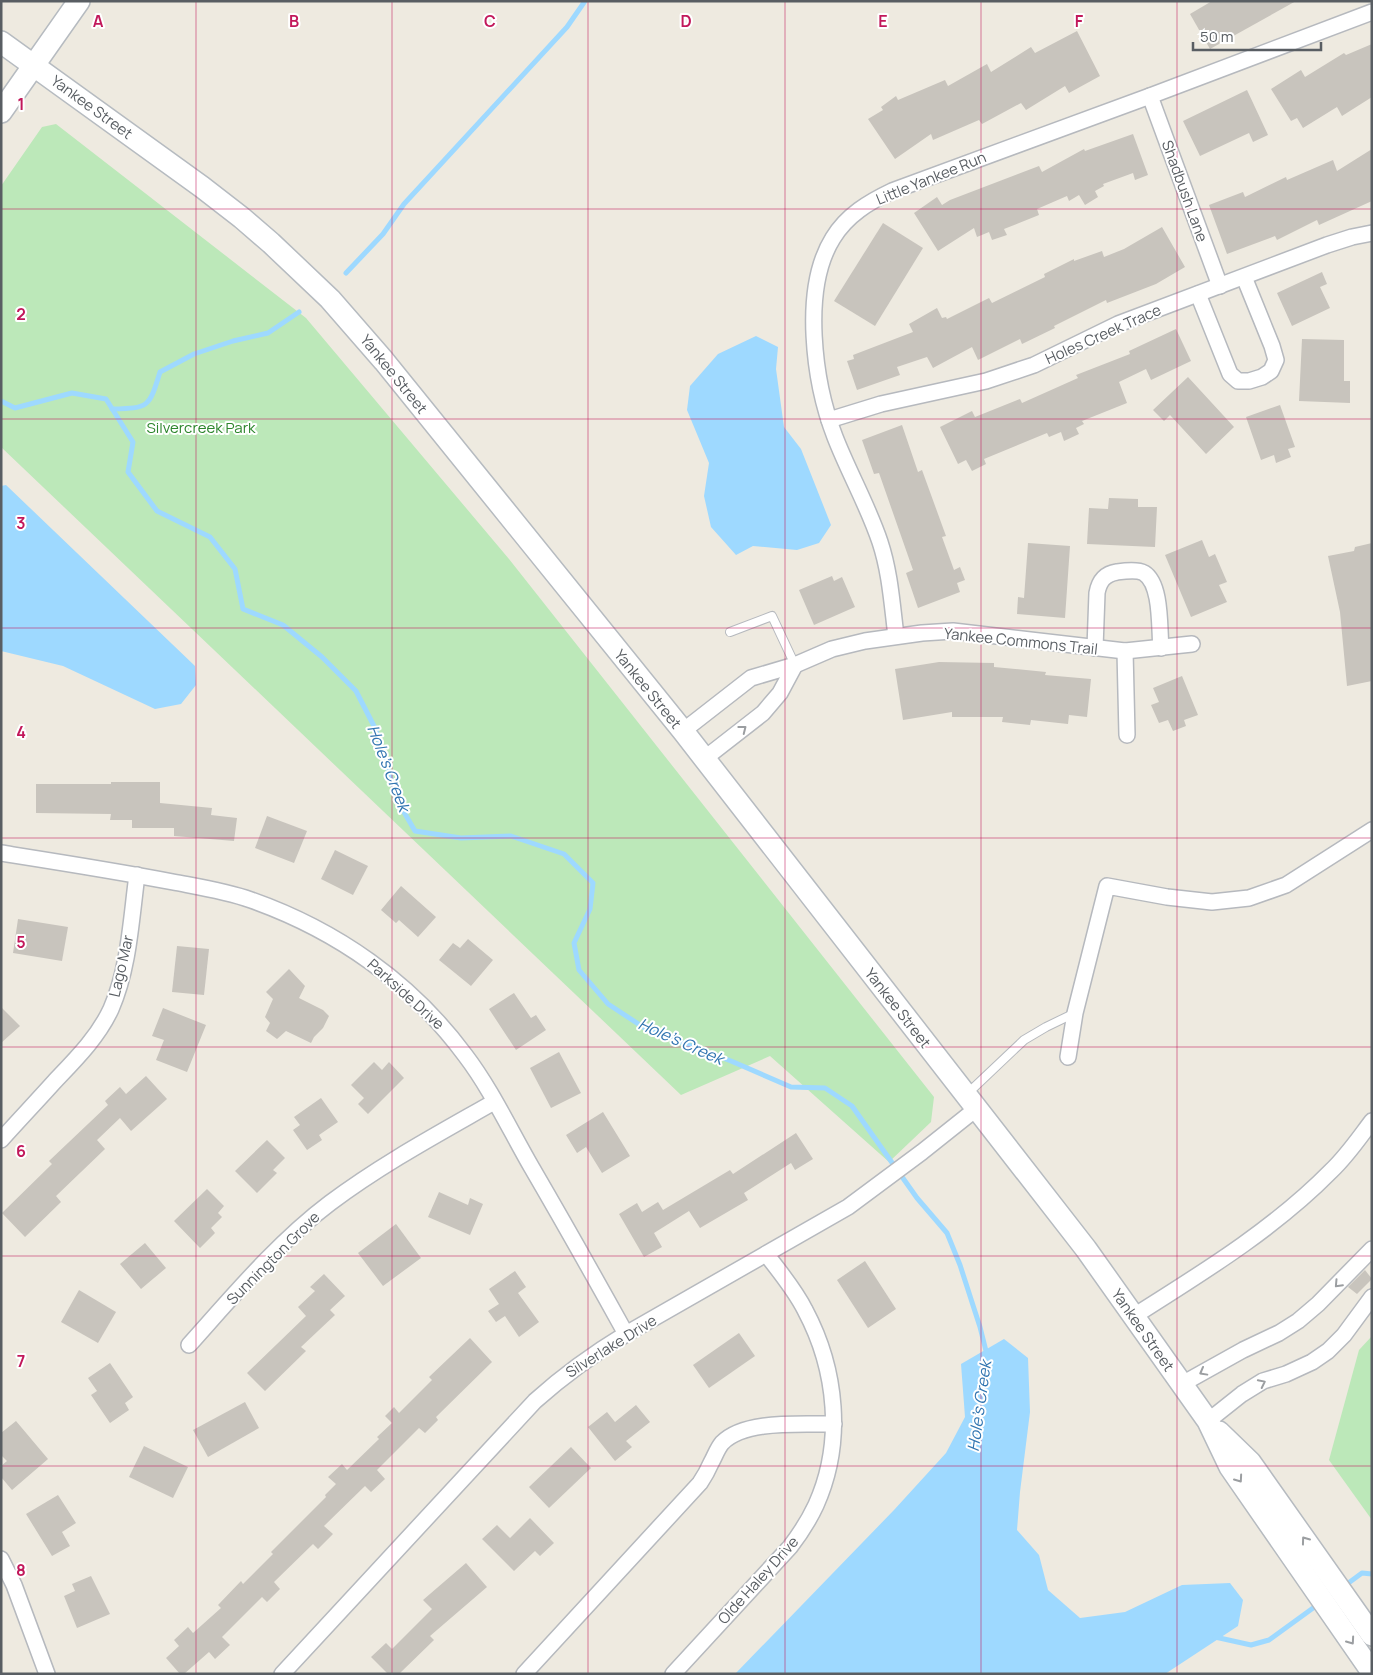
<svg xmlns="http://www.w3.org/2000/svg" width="1373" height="1675" font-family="Manrope,sans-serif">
	<rect width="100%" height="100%" fill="#eeeae0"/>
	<g fill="#bce8b9">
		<path d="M56,124L306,318L509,559L934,1097L931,1122L889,1162L770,1056L681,1095L1,447V186L42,127Z"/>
		<path d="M1372,1336V1520L1329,1460L1359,1350Z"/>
	</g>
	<g fill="#9ed9ff">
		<path d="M756,336L778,347L776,369L784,427L801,449L831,525L819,543L797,550L753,546L736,555L711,527L704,496L709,463L687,410L690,386L718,354Z"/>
		<path d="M6,485L195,666L196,685L181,704L155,709L63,666L1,651V486Z"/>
		<path d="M1004,1339L1028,1358L1030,1412L1020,1492L1017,1530L1039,1555L1048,1590L1080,1618L1125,1612L1182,1585L1230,1583L1243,1600L1238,1626L1165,1674H735L894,1510L946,1453L965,1417L961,1364Z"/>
	</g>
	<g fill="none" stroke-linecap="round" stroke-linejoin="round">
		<g stroke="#9ed9ff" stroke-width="5">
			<path d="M346,273L383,234L404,204L567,27L585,1"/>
			<path d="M1,401L15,408L72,393L106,399L133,442L128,472L157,511L210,537L235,569L243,609L283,625L322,657L356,691L376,730L398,802L415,831L461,838L511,836L564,854L593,883L590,909L574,943L579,970L608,1004L646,1029L731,1061L791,1087L825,1088L852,1106L917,1198L947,1233L960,1265L980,1327L987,1355"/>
			<path d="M112,409C149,408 149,408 160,372L194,354L233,341L268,333L299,312"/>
			<path d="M1343,1587L1362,1573L1372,1574"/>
			<path d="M1215,1637L1251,1645L1269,1640L1320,1603"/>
		</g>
	</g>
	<g fill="#c8c4bd">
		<path d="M1212,1H1296L1210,49L1190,14Z"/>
		<path d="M1077,31L1100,76L1069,93L1065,86L1026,110L1021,103L982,124L979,120L933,140L931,134L895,159L868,119L883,110L881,107L896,96L898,100L945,80L948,86L987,64L991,72L1031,47L1035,53Z"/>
		<path d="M1372,44V97L1342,116L1337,107L1303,128L1297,118L1291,121L1271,89L1301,70L1305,77L1344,53L1346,55Z"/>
		<path d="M1247,90L1268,135L1253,142L1249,133L1200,156L1183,121Z"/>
		<path d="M1133,134L1148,175L1135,180L1133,173L1103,184L1104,186L1095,191L1098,197L1085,205L1079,195L1069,201L1067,196L1037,209L1039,215L1004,229L1007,235L992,240L989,232L977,237L974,228L938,251L914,213L937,197L942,205L950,200L1039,166L1042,172L1084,149L1085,151Z"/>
		<path d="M1372,149V201L1319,225L1317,220L1277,240L1275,236L1227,254L1209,205L1243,192L1245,197L1286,177L1287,180L1333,160L1337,171Z"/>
		<path d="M883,223L923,248L875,326L834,301Z"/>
		<path d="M1162,227L1185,267L1156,284L1107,303L1106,300L1054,326L1055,328L1022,344L1020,339L978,360L972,347L933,368L927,357L897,367L900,375L857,390L847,361L854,359L853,355L913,332L909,324L937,308L942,318L946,317L947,319L989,298L992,303L1045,277L1044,274L1074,259V261L1102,251L1104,257L1124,249Z"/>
		<path d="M1322,272L1327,284L1320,287L1330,308L1292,326L1277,293Z"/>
		<path d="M1176,329L1191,361L1151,380L1146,369L1119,382L1127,403L1082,421L1084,424L1076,428L1079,434L1064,441L1061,432L1049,437L1047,433L984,459L986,464L972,471L966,460L958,464L940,427L972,411L975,417L1020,399L1022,403L1078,378L1076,375L1130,354L1129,351Z"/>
		<path d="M1302,339L1344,340V381H1350V403L1299,401Z"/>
		<path d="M1188,377L1234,427L1206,454L1170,415L1164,421L1153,410Z"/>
		<path d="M1280,405L1295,447L1288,449L1291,457L1276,463L1274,455L1261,460L1246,417Z"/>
		<path d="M902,425L918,472L922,470L946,536L942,537L954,570L960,567L965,580L957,583L960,592L918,608L906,573L913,570L879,473L874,474L862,440Z"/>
		<path d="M1109,498L1138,499V507H1157L1155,547L1087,544L1089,508L1108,509Z"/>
		<path d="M1202,540L1209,557L1215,554L1227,582L1219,585L1227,602L1191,617L1165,555Z"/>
		<path d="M1028,543L1070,546L1065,618L1017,614L1018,597L1024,598Z"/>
		<path d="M1372,543V681L1347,686L1340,612L1328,556L1354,551L1355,547Z"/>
		<path d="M832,576L834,581L842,577L855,607L814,625L799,590Z"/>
		<path d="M939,662L994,663V667L1046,672L1045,675L1091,679L1087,717L1069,715L1068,724L1031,720L1030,725L1002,722L1003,717H952V712L903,720L895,669Z"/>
		<path d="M1182,676L1198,715L1184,720L1186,726L1173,731L1168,720L1159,723L1151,705L1159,702L1153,688Z"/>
		<path d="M111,782H160V803L212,808L211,815L237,818L234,841L174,836V828H132V820H110L111,814L36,813V784H111Z"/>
		<path d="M267,816L307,831L294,863L255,848Z"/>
		<path d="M335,850L368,866L353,895L321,879Z"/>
		<path d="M401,886L436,917L418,937L399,920L396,923L381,910Z"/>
		<path d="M18,919L68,927L62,961L13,953Z"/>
		<path d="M468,939L493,960L471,986L439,960L453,943L460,948Z"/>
		<path d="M177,946L209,949L204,995L172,992Z"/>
		<path d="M289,969L305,986L299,998L323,1010L329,1016L323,1028L314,1037L311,1043L286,1031L277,1039L266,1031L270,1023L265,1017L273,999L266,992Z"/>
		<path d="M514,993L531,1018L536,1015L546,1030L516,1050L489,1009Z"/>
		<path d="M1,1007L20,1026L1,1043Z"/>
		<path d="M163,1008L206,1025L187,1072L156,1060L164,1040L152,1036Z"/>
		<path d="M559,1052L581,1093L551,1108L530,1068Z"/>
		<path d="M374,1062L382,1070L389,1062L404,1078L368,1114L358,1104L364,1098L351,1085Z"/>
		<path d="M146,1076L167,1099L131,1131L120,1118L97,1140L105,1149L56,1196L61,1202L25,1237L2,1213L52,1164L49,1161L108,1105L105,1101L120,1087L126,1094Z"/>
		<path d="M321,1098L338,1122L319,1135L322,1140L307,1150L293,1130L300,1125L294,1117Z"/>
		<path d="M603,1112L630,1156L602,1173L586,1147L577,1153L566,1135Z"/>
		<path d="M796,1133L813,1159L795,1170L791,1163L744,1193L748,1200L700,1228L689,1211L654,1233L662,1247L644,1257L619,1214L637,1203L642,1212L658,1202L663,1210L730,1170L733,1174Z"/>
		<path d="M267,1140L285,1158L273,1170L277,1173L257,1193L235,1171Z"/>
		<path d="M207,1189L224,1206L218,1213L222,1217L211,1228L215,1233L200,1248L174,1221Z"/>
		<path d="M439,1192L468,1205L470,1198L483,1204L470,1235L428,1217Z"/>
		<path d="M396,1224L421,1258L383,1286L358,1253Z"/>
		<path d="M145,1243L166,1268L141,1289L120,1264Z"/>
		<path d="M865,1261L896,1309L868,1328L837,1280Z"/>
		<path d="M1365,1270L1372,1279L1357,1294L1348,1287Z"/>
		<path d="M515,1271L526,1287L518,1293L539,1322L519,1337L505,1316L496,1322L488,1311L499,1304L489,1289Z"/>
		<path d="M324,1274L345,1296L330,1310L335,1315L301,1347L306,1351L265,1391L247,1373L306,1316L298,1307L315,1291L310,1287Z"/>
		<path d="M79,1290L116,1312L98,1343L61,1322Z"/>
		<path d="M739,1333L755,1356L709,1388L693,1365Z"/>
		<path d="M470,1338L492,1362L436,1417L438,1420L425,1433L419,1428L377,1470L385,1479L371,1492L365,1486L324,1526L333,1534L318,1549L313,1544L274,1582L280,1589L267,1602L262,1597L222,1637L230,1645L215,1659L209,1652L184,1674H180L166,1658L179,1646L174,1640L188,1627L193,1633L221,1608L218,1605L241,1581L243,1584L273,1554L271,1552L326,1497L325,1495L336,1484L328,1477L342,1464L347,1470L379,1439L377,1437L392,1423L385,1416L394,1407L399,1413L432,1380L429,1377Z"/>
		<path d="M110,1363L133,1397L125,1403L129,1410L110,1423L91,1395L97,1391L88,1378Z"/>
		<path d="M245,1402L259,1428L208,1457L193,1430Z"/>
		<path d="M636,1405L650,1422L626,1441L632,1447L615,1461L588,1427L607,1412L615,1422Z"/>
		<path d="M16,1421L48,1459L12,1490L1,1477V1466L7,1461L1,1455V1433Z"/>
		<path d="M144,1446L188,1467L173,1498L129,1477Z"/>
		<path d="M571,1447L591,1468L549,1508L529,1487Z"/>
		<path d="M58,1495L76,1523L62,1532L70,1546L52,1556L26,1514Z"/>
		<path d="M530,1518L554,1543L540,1556L535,1551L514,1571L482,1539L497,1525L510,1538Z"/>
		<path d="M466,1563L487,1587L430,1636L434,1640L399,1674H388L371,1657L386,1643L392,1649L432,1609L423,1600Z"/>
		<path d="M91,1576L110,1614L77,1628L64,1596L75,1591L72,1584Z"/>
	</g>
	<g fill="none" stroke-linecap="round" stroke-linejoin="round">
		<defs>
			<g id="lane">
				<path d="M730,632L772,616L795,665"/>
				<path d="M967,1094L1024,1040L1046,1027L1075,1013"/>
			</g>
			<g id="street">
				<path d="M1150,96L1220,286"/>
				<path d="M1198,294L1230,374L1238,381H1249L1262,377L1271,371L1276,360L1272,346L1244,277"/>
				<path d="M829,420L881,404L986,381L1034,365L1118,324L1327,245L1352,237L1372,233"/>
				<path d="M896,636C892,604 890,572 880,542C868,506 849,473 835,437C814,383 801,289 833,238C847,215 869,202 892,191L1150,96L1372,12"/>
				<path d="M1095,648L1097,593C1099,582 1104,574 1117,572C1124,571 1137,569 1144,573C1162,584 1159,629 1161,648"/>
				<path d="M1125,651L1127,735"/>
				<path d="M683,731L751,678L795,665L832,649L865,641L922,633L953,631L1125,651L1192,644"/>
				<path d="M704,759L763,713L780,693L795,665"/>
				<path d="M1,853C58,862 116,871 173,882C199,887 226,891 251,900C336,930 411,982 465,1055C491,1089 510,1130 532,1168C564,1223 595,1278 626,1334"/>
				<path d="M1068,1057L1075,1013L1107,886L1167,897L1212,902L1249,898L1286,885L1372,830"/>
				<path d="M1,1140C19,1120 37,1101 55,1081C76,1059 98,1037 111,1009C129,968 131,920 137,875"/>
				<path d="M1134,1316C1202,1273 1274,1229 1331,1171C1347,1156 1359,1138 1372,1121"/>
				<path d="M189,1345C232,1297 278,1242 330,1203C382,1164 438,1134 494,1102"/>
				<path d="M1182,1384L1243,1350L1279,1333L1298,1321L1318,1304L1372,1249"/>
				<path d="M1208,1421L1242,1394L1263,1381L1286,1374L1312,1362L1328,1351L1344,1335L1372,1297"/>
				<path d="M1,1559L14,1585L47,1674"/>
				<path d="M282,1674L535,1401C564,1375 593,1354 626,1334L848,1207L922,1152L976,1109"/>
				<path d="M524,1674L700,1483C704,1477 708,1470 711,1463C715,1456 717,1449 722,1443C745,1419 803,1425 834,1424"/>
				<path d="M673,1674L790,1547C800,1534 809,1520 816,1505C844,1443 837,1370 805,1310C795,1290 780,1272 766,1254"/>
			</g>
			<g id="secondary">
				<path d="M1,42L202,187L242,218L271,243L330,299L384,361L683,731L1086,1249L1208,1421L1230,1467L1372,1672"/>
				<path d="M1,112L79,1"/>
				<path d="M1219,1432L1250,1462L1372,1635"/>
			</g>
		</defs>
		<use href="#lane" stroke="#b6b9be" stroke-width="10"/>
		<use href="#street" stroke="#b6b9be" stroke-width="18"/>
		<use href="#secondary" stroke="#b6bbc0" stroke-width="24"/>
		<use href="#lane" stroke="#fff" stroke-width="8"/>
		<use href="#street" stroke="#fff" stroke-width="15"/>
		<use href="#secondary" stroke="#fff" stroke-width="21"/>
	</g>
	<defs><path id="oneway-chevron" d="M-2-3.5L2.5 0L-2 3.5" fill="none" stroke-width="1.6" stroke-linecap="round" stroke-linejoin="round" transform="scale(1.25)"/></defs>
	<g stroke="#9b9ea1">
		<use href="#oneway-chevron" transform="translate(743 729) rotate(-38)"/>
		<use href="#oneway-chevron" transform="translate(1338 1284) rotate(133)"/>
		<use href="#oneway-chevron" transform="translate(1203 1372) rotate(151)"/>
		<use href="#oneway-chevron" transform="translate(1262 1383) rotate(-26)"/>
		<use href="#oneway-chevron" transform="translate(1239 1479) rotate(55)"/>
		<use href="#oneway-chevron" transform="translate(1305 1540) rotate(-126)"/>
		<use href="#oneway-chevron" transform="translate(1351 1641) rotate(55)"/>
	</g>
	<path fill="none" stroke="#c2185b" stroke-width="1" stroke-opacity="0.55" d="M196,1V1674M392,1V1674M588,1V1674M785,1V1674M981,1V1674M1177,1V1674M1,209H1372M1,419H1372M1,628H1372M1,838H1372M1,1047H1372M1,1256H1372M1,1466H1372"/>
	<g text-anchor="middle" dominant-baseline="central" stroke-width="4" stroke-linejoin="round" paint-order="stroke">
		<g font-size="15" fill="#595e63" stroke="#fff">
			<text transform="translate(92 107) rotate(36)">Yankee Street</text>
			<text transform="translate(931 178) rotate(-22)">Little Yankee Run</text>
			<text transform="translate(1185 191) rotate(70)">Shadbush Lane</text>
			<text transform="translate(1103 334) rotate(-24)">Holes Creek Trace</text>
			<text transform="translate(394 374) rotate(51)">Yankee Street</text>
			<text transform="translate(1021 641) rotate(6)">Yankee Commons Trail</text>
			<text transform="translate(648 689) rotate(51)">Yankee Street</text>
			<text transform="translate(121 966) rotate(-77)">Lago Mar</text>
			<text transform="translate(406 994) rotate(42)">Parkside Drive</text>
			<text transform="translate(898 1008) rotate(52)">Yankee Street</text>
			<text transform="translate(273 1258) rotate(-45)">Sunnington Grove</text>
			<text transform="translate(1143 1330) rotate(55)">Yankee Street</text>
			<text transform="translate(611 1346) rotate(-32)">Silverlake Drive</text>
			<text transform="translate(758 1580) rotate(-48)">Olde Haley Drive</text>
		</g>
		<g font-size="15" fill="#2d862d" stroke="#fff">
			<text x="201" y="427">Silvercreek Park</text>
		</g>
		<g font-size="16" font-style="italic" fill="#3175b1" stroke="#fff">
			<text transform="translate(389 768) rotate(69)">Hole's Creek</text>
			<text transform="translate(681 1041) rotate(24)">Hole's Creek</text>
			<text transform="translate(979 1406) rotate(-82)">Hole's Creek</text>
		</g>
	</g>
	<g font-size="16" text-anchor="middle" font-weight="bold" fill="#c2185b" stroke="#fff" stroke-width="4" stroke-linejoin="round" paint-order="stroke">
		<text x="98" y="27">A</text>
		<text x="294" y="27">B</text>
		<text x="490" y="27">C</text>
		<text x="686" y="27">D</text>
		<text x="883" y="27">E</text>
		<text x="1079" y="27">F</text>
		<text x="21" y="110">1</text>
		<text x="21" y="320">2</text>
		<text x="21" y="529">3</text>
		<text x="21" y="738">4</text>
		<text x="21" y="948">5</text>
		<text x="21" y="1157">6</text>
		<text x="21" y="1367">7</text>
		<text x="21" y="1576">8</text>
	</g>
	<rect width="1373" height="1675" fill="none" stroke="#595e63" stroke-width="5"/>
	<path d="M1193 42v8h128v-8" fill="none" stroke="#595e63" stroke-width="2.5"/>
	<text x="1200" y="42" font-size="15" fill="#595e63" stroke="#ffffff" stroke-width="4" paint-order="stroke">50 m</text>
</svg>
